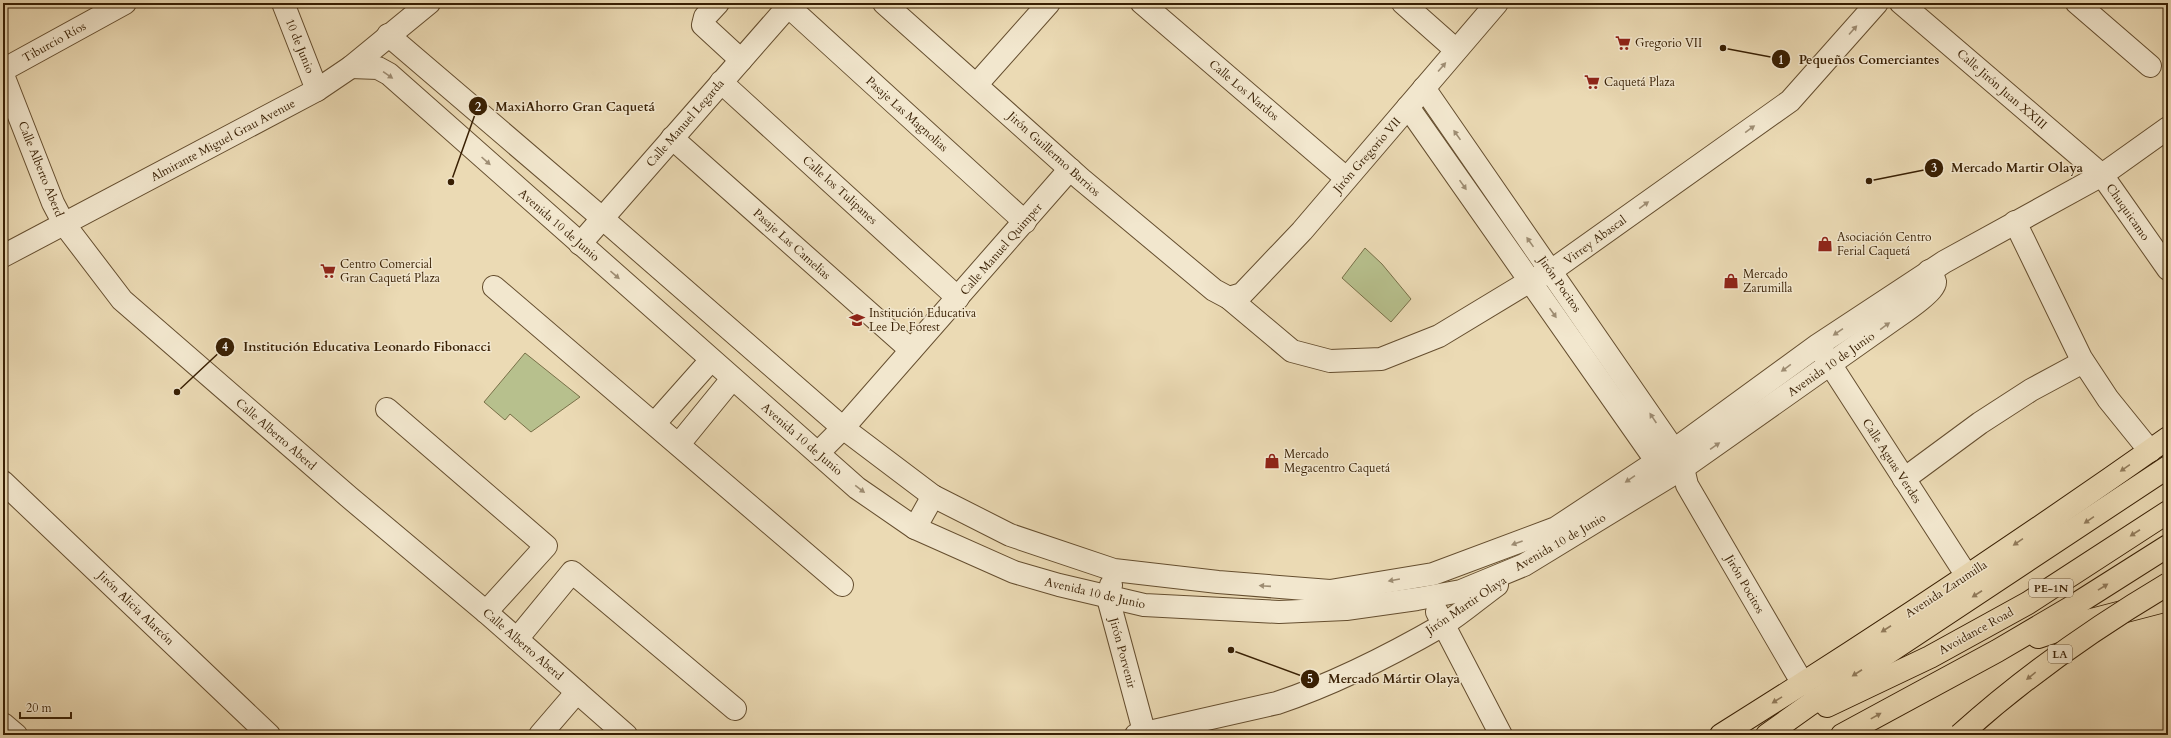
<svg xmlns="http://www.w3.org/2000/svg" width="2171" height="738" font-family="Cardo,serif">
	<rect width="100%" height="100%" fill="#ebdab4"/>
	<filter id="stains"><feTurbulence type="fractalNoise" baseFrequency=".005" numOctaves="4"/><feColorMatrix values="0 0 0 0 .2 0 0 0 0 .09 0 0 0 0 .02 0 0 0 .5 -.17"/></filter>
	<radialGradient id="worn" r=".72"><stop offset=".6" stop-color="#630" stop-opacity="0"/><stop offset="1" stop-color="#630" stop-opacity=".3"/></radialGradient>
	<g fill="#b7c08d" stroke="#787048">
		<path d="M1365,248L1382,264L1411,299L1391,322L1342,278Z"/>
		<path d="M525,353L580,397L531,432L510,414L505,420L484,402Z"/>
	</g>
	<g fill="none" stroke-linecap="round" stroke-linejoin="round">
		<defs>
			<g id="minor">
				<path d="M283,3L317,90"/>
				<path d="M718,3L705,17L703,25L741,60"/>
				<path d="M884,3L1081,179L1214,290L1229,298L1292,351L1330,361L1381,359L1439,336L1530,281L1551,271L1790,101L1877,3"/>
				<path d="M1142,3L1346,178"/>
				<path d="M1403,3L1456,50"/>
				<path d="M1901,3L2102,175L2168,269"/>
				<path d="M2077,3L2150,66"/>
				<path d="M788,6L1025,222"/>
				<path d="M388,35L602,218L843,428L933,496L1010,535L1114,570L1218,582L1330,591L1433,574L1556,528L1674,450L1818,345L1944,262L2102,175L2168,128"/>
				<path d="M351,67L378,68L389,74L857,488L915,528L1014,572L1059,585L1144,605L1279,612L1346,609L1417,599L1461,591L1524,565L1683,468L1894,319C1901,314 1936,291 1935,282C1935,279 1931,274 1929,271"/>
				<path d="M3,70L125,3"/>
				<path d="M3,75L53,203L64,224L122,300L349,497L486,612L626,735"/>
				<path d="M721,82L958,298"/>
				<path d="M977,84L1049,3"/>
				<path d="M1424,88L1674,450L1683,468L1687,485L1803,684"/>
				<path d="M1408,107L1657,462L1667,471"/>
				<path d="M672,138L911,350"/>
				<path d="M2015,222L2081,358L2108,399L2150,451"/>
				<path d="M580,244L791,3"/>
				<path d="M3,256L317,90L351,67L429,3"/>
				<path d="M494,287L842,585"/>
				<path d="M1229,298L1242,294L1302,231L1497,3"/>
				<path d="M1823,353L1967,576"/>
				<path d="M387,409L546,546L486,612"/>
				<path d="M655,423L711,360"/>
				<path d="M679,444L732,379"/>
				<path d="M818,453L843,428L1070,169"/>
				<path d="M1904,479L1980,423L2031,390L2083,362"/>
				<path d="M3,482L269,735"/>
				<path d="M915,528L933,496"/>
				<path d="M1111,585L1108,598L1145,735"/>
				<path d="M1437,612L1501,735"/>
				<path d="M517,639L572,572L735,709"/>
				<path d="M3,724L16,735"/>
				<path d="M540,735L577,692"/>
				<path d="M1136,735L1277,703C1334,684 1391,655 1443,625C1462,613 1479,598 1497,585"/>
			</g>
			<path id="major" d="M1721,735C1873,640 2022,541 2168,438"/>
			<g id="highway">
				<path d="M2038,637L2080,623L2168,600"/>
				<path d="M1827,706L1930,657L2028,603L2168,512"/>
				<path d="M1767,735L1809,705L2168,467"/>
				<path d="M1842,735L1997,651L2070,608L2168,546"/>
			</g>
		</defs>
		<use href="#minor" stroke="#654e2f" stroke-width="24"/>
		<use href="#major" stroke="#381f03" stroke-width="24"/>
		<use href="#highway" stroke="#381f03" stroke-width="24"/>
		<use href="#minor" stroke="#f2e7ce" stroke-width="22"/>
		<use href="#major" stroke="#ebdab4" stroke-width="22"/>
		<use href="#highway" stroke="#ebdab4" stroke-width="22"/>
		<defs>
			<path id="highway-bridge" d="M1960,735C2024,677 2094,628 2168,584"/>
		</defs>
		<use href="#highway-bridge" stroke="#381f03" stroke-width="24" stroke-linecap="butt"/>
		<use href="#highway-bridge" stroke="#ebdab4" stroke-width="22"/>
	</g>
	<defs><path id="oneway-solid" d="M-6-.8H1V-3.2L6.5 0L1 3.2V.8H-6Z"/></defs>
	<g fill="#9e8d73">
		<use href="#oneway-solid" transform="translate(1853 30) rotate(-48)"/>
		<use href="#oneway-solid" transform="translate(1442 67) rotate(-49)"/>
		<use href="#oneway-solid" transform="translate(388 75) rotate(35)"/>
		<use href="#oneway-solid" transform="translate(1750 129) rotate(-36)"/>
		<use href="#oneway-solid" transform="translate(1457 135) rotate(-125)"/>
		<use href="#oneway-solid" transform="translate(486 161) rotate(42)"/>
		<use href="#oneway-solid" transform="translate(1463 185) rotate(55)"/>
		<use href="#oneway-solid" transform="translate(1644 205) rotate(-36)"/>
		<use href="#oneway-solid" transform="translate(1530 242) rotate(-125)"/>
		<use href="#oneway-solid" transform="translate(615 275) rotate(41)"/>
		<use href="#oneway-solid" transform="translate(1553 313) rotate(55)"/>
		<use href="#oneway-solid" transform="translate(1885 326) rotate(-36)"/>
		<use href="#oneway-solid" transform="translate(1838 332) rotate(146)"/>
		<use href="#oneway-solid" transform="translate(1786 368) rotate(144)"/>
		<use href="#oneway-solid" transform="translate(1653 418) rotate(-124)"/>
		<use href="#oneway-solid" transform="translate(1715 446) rotate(-35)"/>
		<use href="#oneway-solid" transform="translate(1630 479) rotate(146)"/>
		<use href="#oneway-solid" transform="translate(860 489) rotate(37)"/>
		<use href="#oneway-solid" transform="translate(1517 543) rotate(160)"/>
		<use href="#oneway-solid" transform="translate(1394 580) rotate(170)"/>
		<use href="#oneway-solid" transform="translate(1265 586) rotate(-176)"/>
	</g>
	<g fill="#927c5c">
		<use href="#oneway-solid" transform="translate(2125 468) rotate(145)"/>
		<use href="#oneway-solid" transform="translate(2089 520) rotate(146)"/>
		<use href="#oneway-solid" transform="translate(2135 533) rotate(147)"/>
		<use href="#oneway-solid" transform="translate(2018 542) rotate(146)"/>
		<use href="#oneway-solid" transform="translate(2103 587) rotate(-32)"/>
		<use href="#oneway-solid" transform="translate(1977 594) rotate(147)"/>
		<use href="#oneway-solid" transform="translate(1886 629) rotate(147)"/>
		<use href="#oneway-solid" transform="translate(1857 673) rotate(147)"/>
		<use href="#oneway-solid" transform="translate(2031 676) rotate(141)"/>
		<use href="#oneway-solid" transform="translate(1777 700) rotate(148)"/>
		<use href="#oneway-solid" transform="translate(1876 716) rotate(-29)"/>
	</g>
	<defs>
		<symbol id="supermarket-bare" viewBox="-9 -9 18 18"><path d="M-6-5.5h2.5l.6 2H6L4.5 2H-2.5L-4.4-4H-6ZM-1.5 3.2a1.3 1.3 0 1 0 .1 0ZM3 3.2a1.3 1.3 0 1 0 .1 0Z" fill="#8f2418" stroke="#f2e7ce" stroke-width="2.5" paint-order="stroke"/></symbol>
		<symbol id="shop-bare" viewBox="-9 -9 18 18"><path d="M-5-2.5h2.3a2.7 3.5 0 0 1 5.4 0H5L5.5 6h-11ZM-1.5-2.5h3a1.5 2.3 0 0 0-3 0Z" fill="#8f2418" stroke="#f2e7ce" stroke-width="2.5" paint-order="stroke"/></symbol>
		<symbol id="school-bare" viewBox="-9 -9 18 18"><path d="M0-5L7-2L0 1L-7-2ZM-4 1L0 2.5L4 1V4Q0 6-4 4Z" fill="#8f2418" stroke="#f2e7ce" stroke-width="2.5" paint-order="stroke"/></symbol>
	</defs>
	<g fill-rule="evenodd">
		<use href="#supermarket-bare" x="1612" y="32" width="22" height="22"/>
		<use href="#supermarket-bare" x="1581" y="71" width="22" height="22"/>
		<use href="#shop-bare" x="1814" y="233" width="22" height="22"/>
		<use href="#supermarket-bare" x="317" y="260" width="22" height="22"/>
		<use href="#shop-bare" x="1720" y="270" width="22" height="22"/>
		<use href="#school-bare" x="846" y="309" width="22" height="22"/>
		<use href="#shop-bare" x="1261" y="450" width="22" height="22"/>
	</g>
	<g text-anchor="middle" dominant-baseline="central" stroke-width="3" stroke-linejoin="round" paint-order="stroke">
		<g fill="#f2e7ce" stroke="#705b40" stroke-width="1">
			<rect x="2029" y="579" width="44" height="18" rx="3"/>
			<rect x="2048" y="645" width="24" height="18" rx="3"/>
		</g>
		<g font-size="11" font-weight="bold" fill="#381f03">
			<text x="2051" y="588">PE-1N</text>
			<text x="2060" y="654">LA</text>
		</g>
		<g font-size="12" fill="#381f03" stroke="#f2e7ce">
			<text transform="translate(54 42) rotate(-29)">Tiburcio Ríos</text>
			<text transform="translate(300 46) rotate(68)">10 de Junio</text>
			<text transform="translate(2002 89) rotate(41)">Calle Jirón Juan XXIII</text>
			<text transform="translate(1244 90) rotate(40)">Calle Los Nardos</text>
			<text transform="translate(907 114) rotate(42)">Pasaje Las Magnolias</text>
			<text transform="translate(685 123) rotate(-49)">Calle Manuel Legarda</text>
			<text transform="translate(223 140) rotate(-28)">Almirante Miguel Grau Avenue</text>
			<text transform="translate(1054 154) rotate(42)">Jirón Guillermo Barrios</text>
			<text transform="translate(1367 155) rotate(-49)">Jirón Gregorio VII</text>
			<text transform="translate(41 169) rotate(68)">Calle Alberto Aberd</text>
			<text transform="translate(840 190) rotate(42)">Calle los Tulipanes</text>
			<text transform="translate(2128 212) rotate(55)">Chuquicamo</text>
			<text transform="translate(559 225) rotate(41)">Avenida 10 de Junio</text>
			<text transform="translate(1595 240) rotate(-36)">Virrey Abascal</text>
			<text transform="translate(792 244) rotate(42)">Pasaje Las Camelias</text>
			<text transform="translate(1001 249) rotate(-49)">Calle Manuel Quimper</text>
			<text transform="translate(1560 284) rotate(55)">Jirón Pocitos</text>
			<text transform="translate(1831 364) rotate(-35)">Avenida 10 de Junio</text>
			<text transform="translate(276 434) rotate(41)">Calle Alberto Aberd</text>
			<text transform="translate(802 439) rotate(41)">Avenida 10 de Junio</text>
			<text transform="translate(1892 461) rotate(57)">Calle Aguas Verdes</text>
			<text transform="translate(1560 542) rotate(-30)">Avenida 10 de Junio</text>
			<text transform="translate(1745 584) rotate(60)">Jirón Pocitos</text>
			<text transform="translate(1946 589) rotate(-33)">Avenida Zarumilla</text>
			<text transform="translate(1095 593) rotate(13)">Avenida 10 de Junio</text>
			<text transform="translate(1466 605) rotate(-34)">Jirón Martir Olaya</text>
			<text transform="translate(136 608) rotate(44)">Jirón Alicia Alarcón</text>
			<text transform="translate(1976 631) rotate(-29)">Avoidance Road</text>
			<text transform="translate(523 644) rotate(41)">Calle Alberto Aberd</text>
			<text transform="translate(1123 653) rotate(75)">Jirón Porvenir</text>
		</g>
		<g font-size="12" fill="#381f03" stroke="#f2e7ce" text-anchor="start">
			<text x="1635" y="43">Gregorio VII</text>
			<text x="1604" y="82">Caquetá Plaza</text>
			<text x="1837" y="237">Asociación Centro<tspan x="1837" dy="14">Ferial Caquetá</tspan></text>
			<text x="340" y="264">Centro Comercial<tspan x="340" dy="14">Gran Caquetá Plaza</tspan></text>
			<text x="1743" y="274">Mercado<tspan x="1743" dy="14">Zarumilla</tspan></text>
			<text x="869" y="313">Institución Educativa<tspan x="869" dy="14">Lee De Forest</tspan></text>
			<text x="1284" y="454">Mercado<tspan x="1284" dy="14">Megacentro Caquetá</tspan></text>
		</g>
	</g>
	<path fill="none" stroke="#381f03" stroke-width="1.5" d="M1723 48L1781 59M451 182L478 106M1869 181L1934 168M177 392L225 347M1231 650L1310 679"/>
	<g fill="#381f03" stroke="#f2e7ce" stroke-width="1.5">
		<circle cx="1723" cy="48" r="4"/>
		<circle cx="451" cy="182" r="4"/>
		<circle cx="1869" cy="181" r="4"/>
		<circle cx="177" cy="392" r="4"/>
		<circle cx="1231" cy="650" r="4"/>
		<circle cx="1781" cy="59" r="10"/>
		<circle cx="478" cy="106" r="10"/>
		<circle cx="1934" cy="168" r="10"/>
		<circle cx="225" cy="347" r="10"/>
		<circle cx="1310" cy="679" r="10"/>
	</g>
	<g font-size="12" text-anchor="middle" font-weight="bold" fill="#fff">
		<text x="1781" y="64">1</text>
		<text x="478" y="111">2</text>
		<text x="1934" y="172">3</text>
		<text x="225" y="351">4</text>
		<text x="1310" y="683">5</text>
	</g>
	<g font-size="13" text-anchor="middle" font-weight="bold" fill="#381f03" stroke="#f2e7ce" stroke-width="3" stroke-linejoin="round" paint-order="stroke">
		<text x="1869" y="64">Pequeños Comerciantes</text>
		<text x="575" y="111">MaxiAhorro Gran Caquetá</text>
		<text x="2017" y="172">Mercado Martir Olaya</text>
		<text x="367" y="351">Institución Educativa Leonardo Fibonacci</text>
		<text x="1394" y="683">Mercado Mártir Olaya</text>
	</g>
	<rect width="2171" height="738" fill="none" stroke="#ebdab4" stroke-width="16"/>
	<rect x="4" y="4" width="2163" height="730" fill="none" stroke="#381f03" stroke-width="2"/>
	<rect x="8" y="8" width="2155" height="722" fill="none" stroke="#381f03"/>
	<path d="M20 712v6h51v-6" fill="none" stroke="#381f03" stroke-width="2"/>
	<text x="26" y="712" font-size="12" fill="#381f03" stroke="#f2e7ce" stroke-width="3" paint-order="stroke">20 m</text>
	<rect width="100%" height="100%" filter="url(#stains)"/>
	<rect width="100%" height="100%" fill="url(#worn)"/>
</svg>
